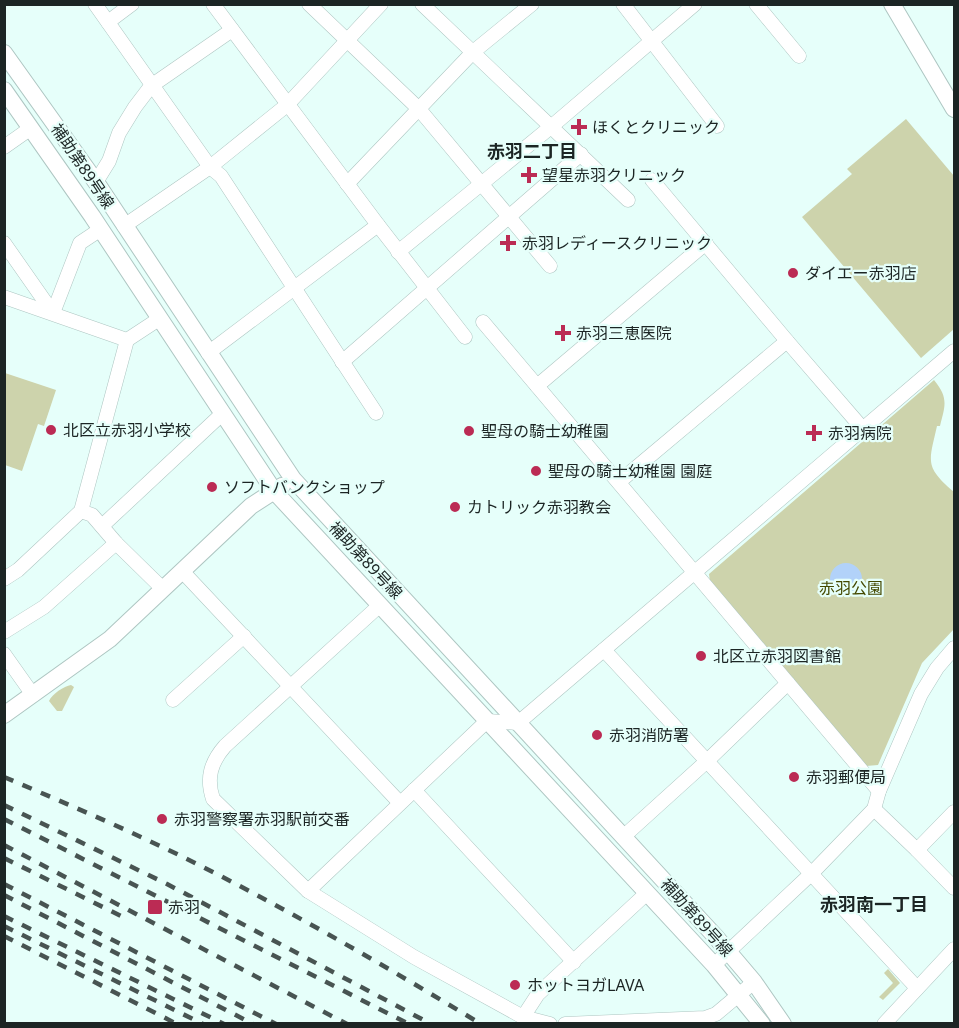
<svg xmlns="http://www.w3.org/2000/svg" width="959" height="1028" font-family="'Noto Sans','Noto Sans JP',sans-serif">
	<rect width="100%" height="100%" fill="#e6fffa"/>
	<g fill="#cdd3ac">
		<path d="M906,119L954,176V329L921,358L802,217L852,174L847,169Z"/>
		<path d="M5,373L56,390L44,426L38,424L22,471L5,465Z"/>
		<path d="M934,380C949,398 945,406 940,426H937C929,462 924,466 954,492V629L922,663L878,765L866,766L710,582L709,574Z"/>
		<path d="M71,685L74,687L62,711H57L49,701C52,694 64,686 71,685Z"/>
		<path d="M888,969L900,983L883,1000L879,997L893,983L884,973Z"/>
	</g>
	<circle fill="#b2d2f9" cx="846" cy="579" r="16"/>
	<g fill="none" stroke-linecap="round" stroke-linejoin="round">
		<defs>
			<g id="minor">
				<path d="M95,4L210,167L221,176L376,413"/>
				<path d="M213,4L378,225L465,337"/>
				<path d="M309,4L419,109L550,266"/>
				<path d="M422,4L628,200"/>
				<path d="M623,4L717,126"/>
				<path d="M756,4L799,56"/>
				<path d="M108,22L132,4"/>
				<path d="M4,147L31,128"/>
				<path d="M652,180L787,341L863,429"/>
				<path d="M96,182L109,161L119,133L135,107L151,86L232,30"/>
				<path d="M347,184L473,52L532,4"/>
				<path d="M124,226L210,167L287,105L381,4"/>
				<path d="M4,243L53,313"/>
				<path d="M398,252L552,126L695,4"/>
				<path d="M4,297L127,340"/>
				<path d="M53,313L80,243L101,229"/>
				<path d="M483,322L879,791"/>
				<path d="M208,353L378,225"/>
				<path d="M342,362L581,154"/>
				<path d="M537,386L706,243"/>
				<path d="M619,482L787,341"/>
				<path d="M81,511L92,515L116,543L163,589"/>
				<path d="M102,526L222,414"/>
				<path d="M182,571L399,802"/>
				<path d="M4,579L18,570L81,511L127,340L159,319"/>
				<path d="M379,606L225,746C211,762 206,778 213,799L308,891L414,957L523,1017L550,1024"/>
				<path d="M4,632L44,607L116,543"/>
				<path d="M604,650L917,988"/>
				<path d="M4,654L33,695"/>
				<path d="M173,700L244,636"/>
				<path d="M414,790L574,962"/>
				<path d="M874,809L917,850"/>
				<path d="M954,812L917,850L954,888"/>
				<path d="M623,837L707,761L788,683"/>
				<path d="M308,891L487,721L518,723L954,351"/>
				<path d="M714,965L812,873L874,809L879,791L921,694L937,668L954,648"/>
				<path d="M523,1017L538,994L647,893"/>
				<path d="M565,1024L705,1018L716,1014L754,982"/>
				<path d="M884,1024L954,949"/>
			</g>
			<g id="tertiary">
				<path d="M892,4L954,109"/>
				<path d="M4,53L96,182L293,479L715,936L754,982L783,1024"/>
				<path d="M4,90L92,216L274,491L714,965L762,1024"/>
				<path d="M4,715L110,639L251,506L282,486"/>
			</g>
		</defs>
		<use href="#minor" stroke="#aec6c2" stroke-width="15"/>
		<use href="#tertiary" stroke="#aec6c2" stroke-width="18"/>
		<use href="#minor" stroke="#fff" stroke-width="14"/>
		<use href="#tertiary" stroke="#fff" stroke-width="16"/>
		<g stroke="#485452" stroke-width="4.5" stroke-dasharray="10 10" stroke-linecap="butt">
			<path d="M4,777C63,802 121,827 179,855C282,906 382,964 481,1024"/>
			<path d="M4,805L167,884L431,1024"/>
			<path d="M4,819L409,1024"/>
			<path d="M4,845L347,1024"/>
			<path d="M4,858L123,917"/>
			<path d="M4,884L276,1024"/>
			<path d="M4,895L253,1024"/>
			<path d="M4,916L224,1024"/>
			<path d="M4,926L203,1024"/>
			<path d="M4,936L177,1024"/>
		</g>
	</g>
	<g fill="#bb2b54" stroke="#e6fffa" stroke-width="2">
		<path d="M576 118h6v6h6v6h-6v6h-6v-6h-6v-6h6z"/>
		<path d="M526 166h6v6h6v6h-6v6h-6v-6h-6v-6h6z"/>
		<path d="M505 234h6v6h6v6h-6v6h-6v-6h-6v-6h6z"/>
		<circle cx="793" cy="273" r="6"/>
		<path d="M560 324h6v6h6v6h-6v6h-6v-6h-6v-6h6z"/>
		<circle cx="51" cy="430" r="6"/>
		<circle cx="469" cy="431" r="6"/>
		<path d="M811 424h6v6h6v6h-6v6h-6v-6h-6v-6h6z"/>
		<circle cx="536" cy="471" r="6"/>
		<circle cx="212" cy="487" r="6"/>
		<circle cx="455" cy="507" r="6"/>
		<circle cx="701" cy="656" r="6"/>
		<circle cx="597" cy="735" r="6"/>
		<circle cx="794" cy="777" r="6"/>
		<circle cx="162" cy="819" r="6"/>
		<rect x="147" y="899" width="16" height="16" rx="3"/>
		<circle cx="515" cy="985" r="6"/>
	</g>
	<g text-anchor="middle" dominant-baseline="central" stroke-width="4.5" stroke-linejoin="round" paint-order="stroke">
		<g font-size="16" fill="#1c2524" stroke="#e6fffa" text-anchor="start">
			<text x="592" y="127">ほくとクリニック</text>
			<text x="542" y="175">望星赤羽クリニック</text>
			<text x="522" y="243">赤羽レディースクリニック</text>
			<text x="805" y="273">ダイエー赤羽店</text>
			<text x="576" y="333">赤羽三恵医院</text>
			<text x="63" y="430">北区立赤羽小学校</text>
			<text x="481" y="431">聖母の騎士幼稚園</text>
			<text x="828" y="433">赤羽病院</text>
			<text x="548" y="471">聖母の騎士幼稚園 園庭</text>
			<text x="224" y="487">ソフトバンクショップ</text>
			<text x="467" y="507">カトリック赤羽教会</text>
			<text x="713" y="656">北区立赤羽図書館</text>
			<text x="609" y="735">赤羽消防署</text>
			<text x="806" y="777">赤羽郵便局</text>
			<text x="174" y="819">赤羽警察署赤羽駅前交番</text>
			<text x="168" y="907">赤羽</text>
			<text x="527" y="985">ホットヨガLAVA</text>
		</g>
		<g font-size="16" fill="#1c2524" stroke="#e6fffa">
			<text transform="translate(83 166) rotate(56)">補助第89号線</text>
			<text transform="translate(366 560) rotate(47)">補助第89号線</text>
			<text transform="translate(697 917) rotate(48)">補助第89号線</text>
		</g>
		<g font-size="16" fill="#444900" stroke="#e6fffa">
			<text x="851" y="588">赤羽公園</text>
		</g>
		<g font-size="18" font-weight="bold" fill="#1c2524" stroke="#e6fffa">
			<text x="532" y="151">赤羽二丁目</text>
			<text x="874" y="904">赤羽南一丁目</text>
		</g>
	</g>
	<rect width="959" height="1028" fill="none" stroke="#1c2524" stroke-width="12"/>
</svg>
